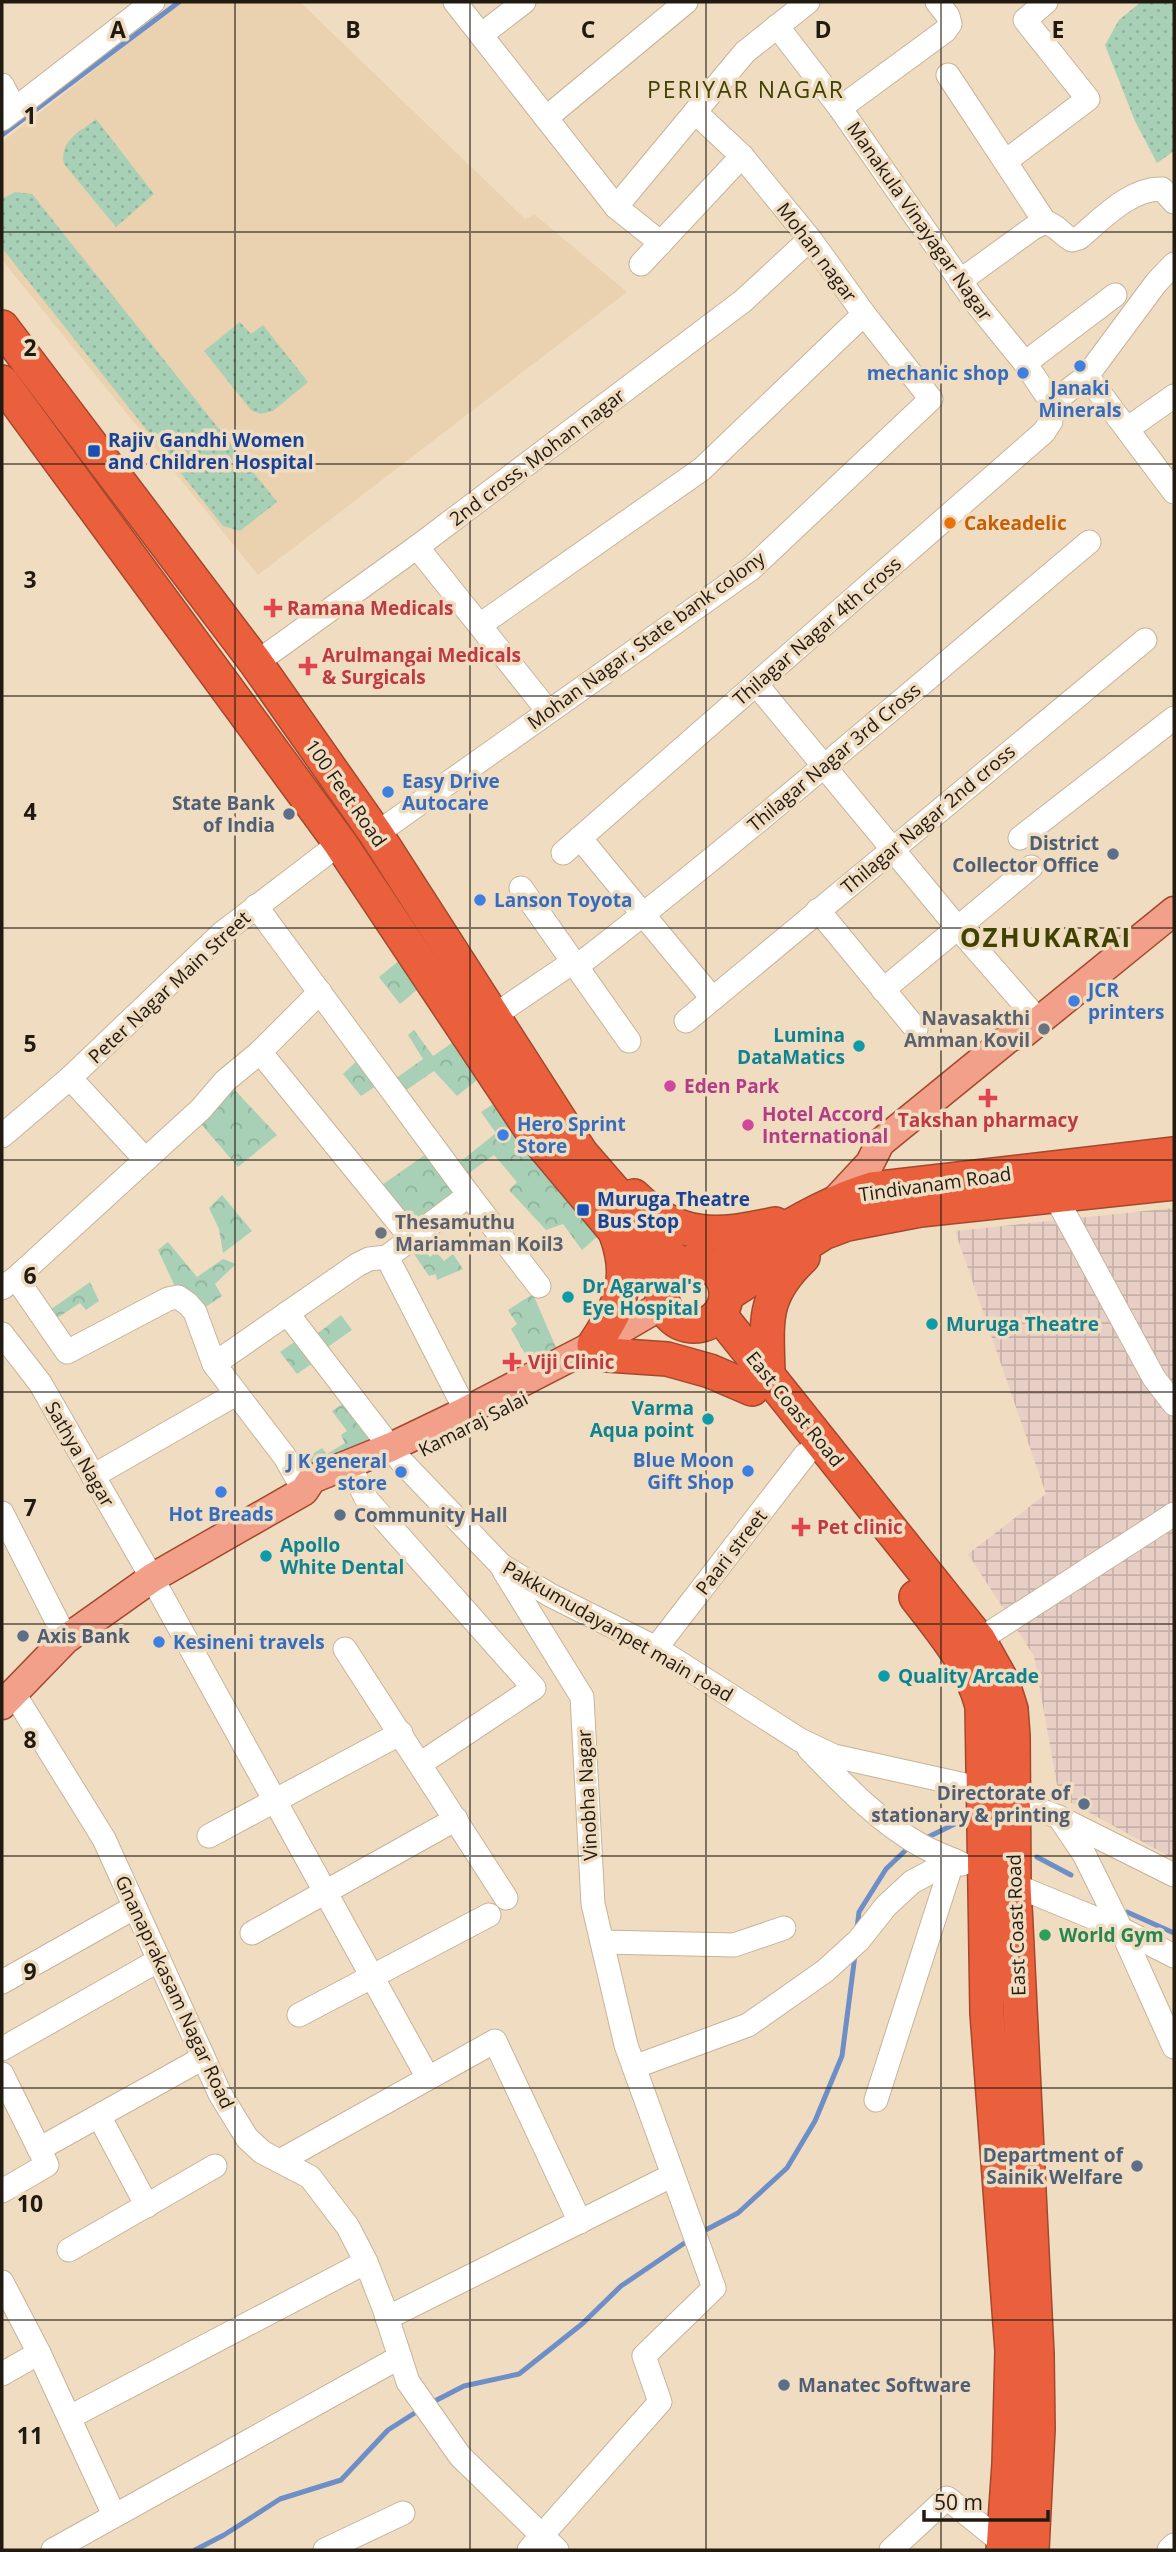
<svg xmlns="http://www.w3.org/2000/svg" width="1176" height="2552" font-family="'Open Sans',sans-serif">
	<defs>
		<pattern id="industrial-grid" width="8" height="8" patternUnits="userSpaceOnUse" patternTransform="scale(1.75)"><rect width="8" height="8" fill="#e7cfc6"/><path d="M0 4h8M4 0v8" fill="none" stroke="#c6b1a9"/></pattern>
		<pattern id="grass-dots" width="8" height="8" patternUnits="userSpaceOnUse" patternTransform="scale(1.75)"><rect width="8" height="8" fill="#a7d0b6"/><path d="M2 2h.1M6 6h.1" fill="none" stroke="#8fb29b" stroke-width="1.8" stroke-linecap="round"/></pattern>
		<pattern id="forest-crowns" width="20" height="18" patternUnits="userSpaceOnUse" patternTransform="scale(1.75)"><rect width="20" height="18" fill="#a7d0b6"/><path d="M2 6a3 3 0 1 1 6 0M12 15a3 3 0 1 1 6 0" fill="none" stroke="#8fb29b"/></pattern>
	</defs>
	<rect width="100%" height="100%" fill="#f0dcc0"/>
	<path fill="url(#industrial-grid)" d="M1174,1208V1859L1059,1796L1034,1656L968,1554L1046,1494L955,1231Z"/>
	<path fill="#ead1af" d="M182,2H300L525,219L535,215L627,292L258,575L2,260V142Z"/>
	<g fill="url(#grass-dots)">
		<path d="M1141,2H1174V151L1157,163L1135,121L1105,45L1119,20Z"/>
		<path d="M96,119L154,194L116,227L64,164C59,140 80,132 96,119Z"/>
		<path d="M15,192L32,194L277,502L240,531L223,526L2,248V199Z"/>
		<path d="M240,322L251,334L263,325L308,382L273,411L261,414L251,410L204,351Z"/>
	</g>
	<g fill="url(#forest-crowns)">
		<path d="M406,955L425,983L400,1004L379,977Z"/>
		<path d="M414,1030L433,1056L462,1036L487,1072L457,1096L434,1071L402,1093L392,1081L423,1059L408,1035Z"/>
		<path d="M360,1058L379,1084L361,1096L343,1074Z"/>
		<path d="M229,1084L277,1135L238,1167L201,1124L219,1106Z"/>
		<path d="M503,1098L607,1228L582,1250L563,1224L546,1230L509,1190L517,1182L494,1155L462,1178L455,1166L496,1133L481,1112Z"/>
		<path d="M432,1150L462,1192L411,1231L376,1189Z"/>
		<path d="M222,1195L252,1231L223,1253L219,1229L209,1208Z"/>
		<path d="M168,1242L197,1277L223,1259L236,1264L215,1284L222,1296L201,1310L177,1291L158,1250Z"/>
		<path d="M417,1242L430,1257L436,1252L444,1261L453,1254L463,1269L437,1280L436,1274L429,1276L410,1248Z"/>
		<path d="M90,1282L99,1301L86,1310L80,1303L54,1320L47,1312Z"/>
		<path d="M533,1294L557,1350L532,1366L511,1329L517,1324L508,1310Z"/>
		<path d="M341,1315L352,1330L322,1351L312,1338Z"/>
		<path d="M300,1338L317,1360L297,1374L280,1352Z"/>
		<path d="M350,1399L383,1443L300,1478L293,1466L322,1448L327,1454L345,1443L341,1435L347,1431L332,1411Z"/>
	</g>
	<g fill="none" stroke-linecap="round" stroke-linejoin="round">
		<g stroke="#6d8ec6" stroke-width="5">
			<path d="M2,135L179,2"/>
			<path d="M924,1839L965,1819"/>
			<path d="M1037,1857L1071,1875"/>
			<path d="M1127,1912L1174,1933"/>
			<path d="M857,1928L859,1912L886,1869L909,1847"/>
			<path d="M700,2233L738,2213L787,2168L815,2121L842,2056L855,1955"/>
			<path d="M429,2404L464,2386L519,2374L582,2324L621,2286L689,2240"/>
			<path d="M195,2550L224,2535L280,2499L341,2480L388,2430L421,2409"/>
		</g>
		<defs>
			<g id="minor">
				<path d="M455,2L616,207L661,243"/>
				<path d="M481,35L524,2"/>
				<path d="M948,75L1045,222"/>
				<path d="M2,85L15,109"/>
				<path d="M840,108L945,31L950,24L948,16L937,2"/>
				<path d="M546,118L686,2"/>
				<path d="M2,119L153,2"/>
				<path d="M1006,161L1088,99L1025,20L1046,2"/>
				<path d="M616,207L745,52L808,2"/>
				<path d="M641,264L742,156"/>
				<path d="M960,281L1033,228L1045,222C1057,225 1062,235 1072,240L1079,238C1102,219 1130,188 1162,189L1174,202"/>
				<path d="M1025,363L1115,295"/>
				<path d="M1087,376L1174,492"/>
				<path d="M1052,403L1087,376L1156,283L1174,264"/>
				<path d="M1127,429L1174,396"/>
				<path d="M417,547L548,711"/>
				<path d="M480,625L702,469L864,314"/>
				<path d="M256,663L417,547L743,301L810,239"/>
				<path d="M756,684L957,927L1039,1021"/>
				<path d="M376,834L752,568L931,399L864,314L810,239L742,156L695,112"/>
				<path d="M580,838L712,998"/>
				<path d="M1020,838L1174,718"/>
				<path d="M563,853L1044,432L1051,421L1052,403L1041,387L1025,363L973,299L840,108L777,26"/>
				<path d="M521,888L629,1041"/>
				<path d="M256,906L469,1195L539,1286"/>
				<path d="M818,910L916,1029"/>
				<path d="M576,967C752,831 919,685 1089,542"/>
				<path d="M883,990L1031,867"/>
				<path d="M492,1017L573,962"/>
				<path d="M686,1021L1145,640"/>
				<path d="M260,1052L412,1239"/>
				<path d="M70,1078L145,1159"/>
				<path d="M2,1136L70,1078L221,934L340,843"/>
				<path d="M1055,1196L1154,1378L1174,1404"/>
				<path d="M387,1257L466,1411"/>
				<path d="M16,1278L67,1352L168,1299L178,1297L188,1304L195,1312L214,1364L285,1457L304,1491"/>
				<path d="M2,1288L16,1278L201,1109L225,1081L260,1052L320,992"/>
				<path d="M287,1313L401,1461L501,1565L550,1595L656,1648L800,1740L834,1756L983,1789L1059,1817L1084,1854L1121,1929L1174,2047"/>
				<path d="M2,1334L40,1383L152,1578L428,2078"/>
				<path d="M214,1364L357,1265L369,1259L387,1257L469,1195"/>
				<path d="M93,1476L236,1394"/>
				<path d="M357,1480L367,1500L534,1688L420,1764"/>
				<path d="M2,1513L66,1639"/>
				<path d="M504,1571L582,1697L593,1904L626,2045L714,2288L644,2356L660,2402L529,2550"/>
				<path d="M979,1640L1174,1514"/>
				<path d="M656,1648L805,1455"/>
				<path d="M345,1649L506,1898"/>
				<path d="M13,1692L104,1839L220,2094L247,2138L262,2152L310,2177L348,2227L366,2262L384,2308L408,2382L460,2456L557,2550"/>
				<path d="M809,1749C843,1784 879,1822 922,1846C935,1853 949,1858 962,1864"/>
				<path d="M1062,1819L1174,1875"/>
				<path d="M209,1836L401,1733"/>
				<path d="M1014,1885L1121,1929L1174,1956"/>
				<path d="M252,1933L456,1819"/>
				<path d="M602,1942L734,1945L784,1928"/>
				<path d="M2,1982L135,1907"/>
				<path d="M299,2015L489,1915"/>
				<path d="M2,2049L159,1960"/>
				<path d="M634,2067L748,2025L825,1971L859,1940L886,1906L912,1882L953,1860"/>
				<path d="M2,2074L47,2165L2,2191"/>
				<path d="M876,2100L953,1860"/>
				<path d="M99,2116L147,2206"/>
				<path d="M39,2149L203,2058"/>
				<path d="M280,2161L495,2041L580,2222"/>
				<path d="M69,2250L215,2166"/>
				<path d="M2,2282L39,2353L2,2374"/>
				<path d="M387,2318L673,2175"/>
				<path d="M39,2353L114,2515"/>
				<path d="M70,2417L366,2262"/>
				<path d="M53,2550L400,2357"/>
				<path d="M325,2550L403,2513"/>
				<path d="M891,2550L947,2498L1004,2544"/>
				<path d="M1169,2550L1174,2545"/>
			</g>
			<g id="major">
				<path d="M831,1205L870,1163L880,1143L1010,1037L1024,1033L1174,911"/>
				<path d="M2,1705L66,1639L152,1578L304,1491L312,1479L391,1447L466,1411L594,1345L664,1304"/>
			</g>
			<g id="highway">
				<path d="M2,327L256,663L376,834L581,1153L679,1266"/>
				<path d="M2,382L340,843L536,1137L614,1230L664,1284"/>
				<path d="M634,1196C679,1240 717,1237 775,1224"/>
				<circle cx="694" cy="1294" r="32"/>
				<path d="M713,1268C766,1243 815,1206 872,1189L1174,1154"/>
				<path d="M726,1295L823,1233L847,1224L920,1210L1174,1183"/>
				<path d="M719,1314L979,1640L1002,1681L1011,1709L1013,1736L1014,1885L1037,2354L1038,2429L1032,2550"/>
				<path d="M594,1345C620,1306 633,1280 616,1234"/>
				<path d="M608,1355L667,1359L710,1371L752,1389"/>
				<path d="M768,1375C767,1321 761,1297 803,1257"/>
				<path d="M916,1597C942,1631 971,1664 982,1706L987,2013L1012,2351L1009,2464L1003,2550"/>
			</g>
		</defs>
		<use href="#minor" stroke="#c6b499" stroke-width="25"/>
		<use href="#major" stroke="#a4482d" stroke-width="31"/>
		<use href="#highway" stroke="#a4482d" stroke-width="36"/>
		<use href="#minor" stroke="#fff" stroke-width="23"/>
		<use href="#major" stroke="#f2a08a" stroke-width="28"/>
		<use href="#highway" stroke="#ea603c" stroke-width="33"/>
	</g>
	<path fill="none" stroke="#211a10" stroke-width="2" stroke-opacity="0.55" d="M235,2V2550M470,2V2550M706,2V2550M941,2V2550M2,232H1174M2,464H1174M2,696H1174M2,928H1174M2,1160H1174M2,1392H1174M2,1624H1174M2,1856H1174M2,2088H1174M2,2320H1174"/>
	<g fill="#3f7fe0" stroke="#f0dcc0" stroke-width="2.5">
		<circle cx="1080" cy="366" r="7"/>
		<circle cx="1023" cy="373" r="7"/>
		<circle cx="388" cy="792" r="7"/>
		<circle cx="480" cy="900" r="7"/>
		<circle cx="1074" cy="1001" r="7"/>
		<circle cx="503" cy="1135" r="7"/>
		<circle cx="748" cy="1471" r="7"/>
		<circle cx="401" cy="1472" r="7"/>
		<circle cx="221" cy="1492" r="7"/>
		<circle cx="159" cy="1642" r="7"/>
	</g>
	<g fill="#1a4fb4" stroke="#f0dcc0" stroke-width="2.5">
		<rect x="87" y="444" width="14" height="14" rx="3.5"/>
		<rect x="576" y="1203" width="14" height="14" rx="3.5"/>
	</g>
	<circle fill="#e8710a" stroke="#f0dcc0" stroke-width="2.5" cx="950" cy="523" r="7"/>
	<g fill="#e0444e" stroke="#f0dcc0" stroke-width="2.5">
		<path d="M269.5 597.5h7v7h7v7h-7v7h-7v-7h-7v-7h7z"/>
		<path d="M304.5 655.5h7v7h7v7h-7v7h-7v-7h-7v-7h7z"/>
		<path d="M984.5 1087.5h7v7h7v7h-7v7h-7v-7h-7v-7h7z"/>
		<path d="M508.5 1351.5h7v7h7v7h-7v7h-7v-7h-7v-7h7z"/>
		<path d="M797.5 1516.5h7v7h7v7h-7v7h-7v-7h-7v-7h7z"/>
	</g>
	<g fill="#5c6f8a" stroke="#f0dcc0" stroke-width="2.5">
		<circle cx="289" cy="814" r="7"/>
		<circle cx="1113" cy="854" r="7"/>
		<circle cx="340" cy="1515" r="7"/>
		<circle cx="23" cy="1636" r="7"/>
		<circle cx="1084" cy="1804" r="7"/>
		<circle cx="1137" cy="2166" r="7"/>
		<circle cx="784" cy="2385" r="7"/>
	</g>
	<g fill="#6b7280" stroke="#f0dcc0" stroke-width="2.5">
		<circle cx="1044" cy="1029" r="7"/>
		<circle cx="381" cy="1233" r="7"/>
	</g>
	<g fill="#0f9aa8" stroke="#f0dcc0" stroke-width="2.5">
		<circle cx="859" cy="1046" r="7"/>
		<circle cx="568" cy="1297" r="7"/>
		<circle cx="932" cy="1324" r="7"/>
		<circle cx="708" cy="1419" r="7"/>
		<circle cx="266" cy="1556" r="7"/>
		<circle cx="884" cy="1676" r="7"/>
	</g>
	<g fill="#d1479c" stroke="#f0dcc0" stroke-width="2.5">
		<circle cx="670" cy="1086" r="7"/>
		<circle cx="748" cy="1125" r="7"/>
	</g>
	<circle fill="#2e9e5b" stroke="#f0dcc0" stroke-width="2.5" cx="1045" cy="1935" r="7"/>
	<g text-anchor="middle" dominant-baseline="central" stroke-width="7" stroke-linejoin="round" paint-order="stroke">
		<g font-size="19" fill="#211a10" stroke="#f0dcc0">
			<text transform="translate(920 221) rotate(55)">Manakula Vinayagar Nagar</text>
			<text transform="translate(817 252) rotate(53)">Mohan nagar</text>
			<text transform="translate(537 457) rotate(-37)">2nd cross, Mohan nagar</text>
			<text transform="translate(817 631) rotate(-41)">Thilagar Nagar 4th cross</text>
			<text transform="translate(646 640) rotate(-36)">Mohan Nagar, State bank colony</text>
			<text transform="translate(834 757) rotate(-40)">Thilagar Nagar 3rd Cross</text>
			<text transform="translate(346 793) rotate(55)">100 Feet Road</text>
			<text transform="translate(928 819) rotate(-40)">Thilagar Nagar 2nd cross</text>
			<text transform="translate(169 987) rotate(-43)">Peter Nagar Main Street</text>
			<text transform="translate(935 1184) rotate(-8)">Tindivanam Road</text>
			<text transform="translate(795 1409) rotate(51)">East Coast Road</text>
			<text transform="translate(473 1424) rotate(-27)">Kamaraj Salai</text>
			<text transform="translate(80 1454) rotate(60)">Sathya Nagar</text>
			<text transform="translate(731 1552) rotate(-52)">Paari street</text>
			<text transform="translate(618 1631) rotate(30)">Pakkumudayanpet main road</text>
			<text transform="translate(587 1795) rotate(-93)">Vinobha Nagar</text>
			<text transform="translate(1016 1925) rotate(-92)">East Coast Road</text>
			<text transform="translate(175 1992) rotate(65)">Gnanaprakasam Nagar Road</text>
		</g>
		<g font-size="19" font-weight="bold" fill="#366cbe" stroke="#f0dcc0" text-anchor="start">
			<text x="1009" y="373" text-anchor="end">mechanic shop</text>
			<text x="1080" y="388" text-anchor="middle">Janaki<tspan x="1080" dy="22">Minerals</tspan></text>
			<text x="402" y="781">Easy Drive<tspan x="402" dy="22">Autocare</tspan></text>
			<text x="494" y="900">Lanson Toyota</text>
			<text x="1088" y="990">JCR<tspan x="1088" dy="22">printers</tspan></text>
			<text x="517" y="1124">Hero Sprint<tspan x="517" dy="22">Store</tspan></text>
			<text x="734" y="1460" text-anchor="end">Blue Moon<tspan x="734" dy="22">Gift Shop</tspan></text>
			<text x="387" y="1461" text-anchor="end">J K general<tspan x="387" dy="22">store</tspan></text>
			<text x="221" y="1514" text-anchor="middle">Hot Breads</text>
			<text x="173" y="1642">Kesineni travels</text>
		</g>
		<g font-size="19" font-weight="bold" fill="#164399" stroke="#f0dcc0" text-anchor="start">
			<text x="108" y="440">Rajiv Gandhi Women<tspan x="108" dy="22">and Children Hospital</tspan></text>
			<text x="597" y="1199">Muruga Theatre<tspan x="597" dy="22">Bus Stop</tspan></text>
		</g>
		<g font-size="19" font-weight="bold" fill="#c56008" stroke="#f0dcc0" text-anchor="start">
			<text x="964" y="523">Cakeadelic</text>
		</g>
		<g font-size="19" font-weight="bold" fill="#be3a42" stroke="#f0dcc0" text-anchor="start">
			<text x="287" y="608">Ramana Medicals</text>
			<text x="322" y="655">Arulmangai Medicals<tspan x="322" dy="22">&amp; Surgicals</tspan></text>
			<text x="988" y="1120" text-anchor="middle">Takshan pharmacy</text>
			<text x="528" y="1362">Viji Clinic</text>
			<text x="817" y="1527">Pet clinic</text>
		</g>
		<g font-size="19" font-weight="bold" fill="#4e5e75" stroke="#f0dcc0" text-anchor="end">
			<text x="275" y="803">State Bank<tspan x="275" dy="22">of India</tspan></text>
			<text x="1099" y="843">District<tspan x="1099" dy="22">Collector Office</tspan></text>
			<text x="354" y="1515" text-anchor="start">Community Hall</text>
			<text x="37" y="1636" text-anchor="start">Axis Bank</text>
			<text x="1070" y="1793">Directorate of<tspan x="1070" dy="22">stationary &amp; printing</tspan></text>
			<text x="1123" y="2155">Department of<tspan x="1123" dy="22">Sainik Welfare</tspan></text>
			<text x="798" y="2385" text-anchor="start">Manatec Software</text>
		</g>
		<g font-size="19" font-weight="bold" fill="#5b616d" stroke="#f0dcc0" text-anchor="end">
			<text x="1030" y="1018">Navasakthi<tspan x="1030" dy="22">Amman Kovil</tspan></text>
			<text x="395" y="1222" text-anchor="start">Thesamuthu<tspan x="395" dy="22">Mariamman Koil3</tspan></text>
		</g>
		<g font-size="19" font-weight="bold" fill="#0d838f" stroke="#f0dcc0" text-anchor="start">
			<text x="845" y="1035" text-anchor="end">Lumina<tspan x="845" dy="22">DataMatics</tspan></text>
			<text x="582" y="1286">Dr Agarwal's<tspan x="582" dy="22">Eye Hospital</tspan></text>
			<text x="946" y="1324">Muruga Theatre</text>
			<text x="694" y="1408" text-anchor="end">Varma<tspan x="694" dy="22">Aqua point</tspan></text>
			<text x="280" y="1545">Apollo<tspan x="280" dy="22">White Dental</tspan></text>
			<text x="898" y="1676">Quality Arcade</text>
		</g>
		<g font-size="19" font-weight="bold" fill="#b23c85" stroke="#f0dcc0" text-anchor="start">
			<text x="684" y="1086">Eden Park</text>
			<text x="762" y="1114">Hotel Accord<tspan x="762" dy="22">International</tspan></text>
		</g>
		<g font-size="19" font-weight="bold" fill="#27864d" stroke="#f0dcc0" text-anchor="start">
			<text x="1059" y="1935">World Gym</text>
		</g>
		<g font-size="23" letter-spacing="2" fill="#404201" stroke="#f0dcc0">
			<text x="746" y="89">PERIYAR NAGAR</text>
		</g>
		<g font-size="26" font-weight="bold" letter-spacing="2" fill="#404201" stroke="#f0dcc0">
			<text x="1046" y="937">OZHUKARAI</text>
		</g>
	</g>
	<g font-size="23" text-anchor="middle" font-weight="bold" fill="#211a10" stroke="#f0dcc0" stroke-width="7" stroke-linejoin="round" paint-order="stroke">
		<text x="118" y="38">A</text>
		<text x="353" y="38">B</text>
		<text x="588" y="38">C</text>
		<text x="823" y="38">D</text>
		<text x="1058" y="38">E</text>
		<text x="30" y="124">1</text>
		<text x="30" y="356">2</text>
		<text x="30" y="588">3</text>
		<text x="30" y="820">4</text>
		<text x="30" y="1052">5</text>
		<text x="30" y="1284">6</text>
		<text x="30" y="1516">7</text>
		<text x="30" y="1748">8</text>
		<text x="30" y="1980">9</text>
		<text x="30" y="2212">10</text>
		<text x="30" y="2444">11</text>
	</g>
	<rect width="1176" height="2552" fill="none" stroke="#211a10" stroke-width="7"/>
	<path d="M924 2510v10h124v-10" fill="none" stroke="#211a10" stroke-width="3.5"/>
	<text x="934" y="2510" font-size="21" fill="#211a10" stroke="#f0dcc0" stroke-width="5" paint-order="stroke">50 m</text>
</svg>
